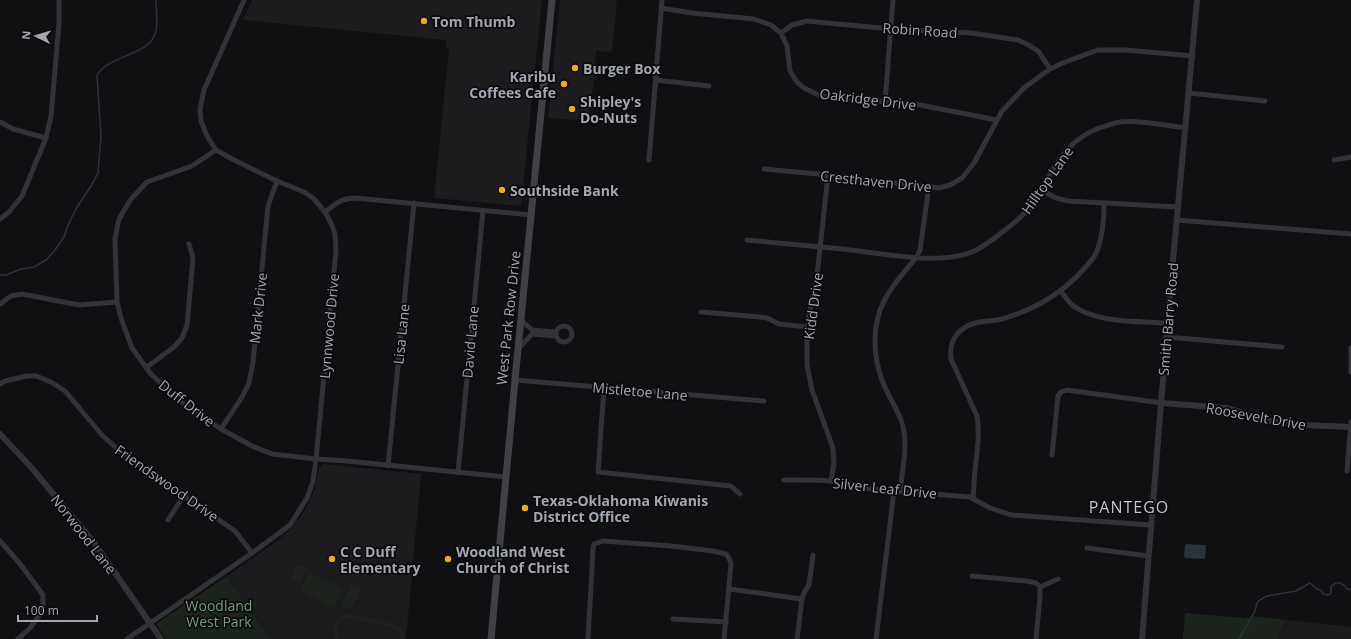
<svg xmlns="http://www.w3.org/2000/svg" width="1351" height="639" font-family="'Open Sans',sans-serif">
	<rect width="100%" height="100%" fill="#101012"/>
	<g fill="#1c1c1f">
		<path d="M252,0H542L521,206L434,198L449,49L446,48V40L243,20Z"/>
		<path d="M560,0H617L612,52L596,51L591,108L586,117L580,120L548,118Z"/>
		<path d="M323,464L421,474L406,639H270L227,576L274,543L290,530L305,510L311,498L315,488L319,468Z"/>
		<path d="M1286,620L1351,627V639H1276Z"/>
	</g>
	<g fill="#1d241e">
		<path d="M297,565L306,568L300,583L291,579Z"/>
		<path d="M309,572L343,588L334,607L300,591Z"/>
		<path d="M227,576L270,639H166L156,624Z"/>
		<path d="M352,583L362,588L351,609L341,605Z"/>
		<path d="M1185,613L1245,618L1253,616L1286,620L1276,639H1183Z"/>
		<path d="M350,614C361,616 395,621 402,630C404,633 404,636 405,639H401L399,632L393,628L350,618C338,619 333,630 340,639H336C329,627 336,616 350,614Z"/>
	</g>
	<path fill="#2b333a" d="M1186,544L1205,545L1206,546L1205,558L1204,559L1185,558L1184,556L1185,545Z"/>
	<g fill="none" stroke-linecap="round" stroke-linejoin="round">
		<g stroke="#2b333a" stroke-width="1.5">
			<path d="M0,275H6L21,269L34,267L46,260L55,250L64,237L68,225L77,207L91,186L98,173L101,136L97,75C111,53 150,57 156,31C158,22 156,10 156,0"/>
			<path d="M1239,639L1255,611L1257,603L1260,600L1267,596L1296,591L1310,583L1317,589L1321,590L1323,594L1328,595L1331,593V587C1336,580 1342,582 1347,589H1351"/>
		</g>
		<g stroke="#323237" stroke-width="5">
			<path d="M661,8L692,13L754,19L771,25L781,33L787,46L790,71L797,82L804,88L821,96L920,105L997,120"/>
			<path d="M781,33L792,25L807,21L891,29L971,33L1018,40L1029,45L1039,52L1050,69"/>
			<path d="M656,80L709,86"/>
			<path d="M1189,93L1265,101"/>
			<path d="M885,102L893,0"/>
			<path d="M0,122L13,129L46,138"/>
			<path d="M216,150L192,166L147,182L131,199L119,219L115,239L117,302L121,318L132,348L150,373L176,398L221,429L252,446L272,454L316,459L347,461L506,477"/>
			<path d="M649,160L662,0"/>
			<path d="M1334,160L1351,157"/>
			<path d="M764,169L828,175L939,188L950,185L962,178L974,163L1002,111L1025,87L1050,69L1065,62L1098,50H1126L1193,56"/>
			<path d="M828,175L817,276L809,316L807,341V365L812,390L833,448L834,463L831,481"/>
			<path d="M1041,190L1056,198L1068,201L1178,207"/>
			<path d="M325,212C336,204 341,198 355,198L531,215"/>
			<path d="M0,219L9,212L22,196L46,138L51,116L59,23V0"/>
			<path d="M1177,220L1351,234"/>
			<path d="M747,240C779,243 811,246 843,249C879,253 939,266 972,252C985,247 1023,217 1031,206C1053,174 1060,143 1099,128C1106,126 1113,123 1120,122C1138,119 1167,126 1186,128"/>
			<path d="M1060,291C1064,295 1068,301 1072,305C1098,324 1137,321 1168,323"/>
			<path d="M0,304L11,296L22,294L79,305L117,302"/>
			<path d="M701,312L760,317L767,318L779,324L808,327"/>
			<path d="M521,320L532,330L556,332"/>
			<circle cx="564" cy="334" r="8"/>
			<path d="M1167,337L1282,347"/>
			<path d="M1351,348V372"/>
			<path d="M518,349L532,334L556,336"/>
			<path d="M147,367L174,347L182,338L187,325L193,258L189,244"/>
			<path d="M515,380L764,401"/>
			<path d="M0,384L5,381L27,376H36L51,382L65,391L102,435L126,457L235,531L252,553"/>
			<path d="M604,388L598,472L731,486L740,494"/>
			<path d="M221,429L242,397L249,383L253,362L268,206L277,181"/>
			<path d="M1052,455L1058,396L1061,392L1067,390L1162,403"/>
			<path d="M388,466L414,203"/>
			<path d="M1347,471L1351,422"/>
			<path d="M458,473L483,211"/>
			<path d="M784,480C813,480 842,479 870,489L970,497L990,508L1011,515L1150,525"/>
			<path d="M900,491C902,472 908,446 903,427C900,412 889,398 883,383C873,357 871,325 885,299C893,284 905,271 916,258L920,250L929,186"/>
			<path d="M973,499C974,489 974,480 975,470C977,452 980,435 977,416L951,359C949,344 954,334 967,326C978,320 991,322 1002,319C1033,310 1061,294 1082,271C1087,265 1094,259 1097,251C1103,236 1104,220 1104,204"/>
			<path d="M168,520L183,497"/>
			<path d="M0,541L21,565L43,595V604L41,613L30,628L18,639"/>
			<path d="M1087,548L1148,556"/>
			<path d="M972,576L1027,581L1036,583L1040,587V597L1036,639"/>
			<path d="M1040,587L1058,579"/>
			<path d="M729,589L802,599"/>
			<path d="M673,619L726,622"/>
			<path d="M127,639L252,553L290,525L307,498L313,481L316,459L336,250L335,234L331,223L325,212L313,198L304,192L277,181L236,161L216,150L207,136L201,121L200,109L204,90L244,0"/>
			<path d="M588,639L593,549L594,544L603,541L671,546L713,551L726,554L729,558L731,564L724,639"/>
			<path d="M797,639L802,599L805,591L809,585L813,555"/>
			<path d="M876,639L894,491"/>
		</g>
		<g stroke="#323237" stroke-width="6">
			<path d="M1162,403L1226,408L1271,421L1304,425L1351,427"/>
			<path d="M0,434L30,466L95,544L161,639"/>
			<path d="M1142,639L1170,293L1197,0"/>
		</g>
		<path stroke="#404147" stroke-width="7" d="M491,639L515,380L552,0"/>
	</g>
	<g fill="#eaaa30" stroke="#0b0b0d" stroke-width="1.5">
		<circle cx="424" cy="21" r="4"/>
		<circle cx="575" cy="68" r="4"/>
		<circle cx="564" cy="84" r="4"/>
		<circle cx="572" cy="109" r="4"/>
		<circle cx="502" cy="190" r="4"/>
		<circle cx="525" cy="508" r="4"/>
		<circle cx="332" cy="559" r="4"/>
		<circle cx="448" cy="559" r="4"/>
	</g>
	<g text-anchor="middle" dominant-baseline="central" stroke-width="3.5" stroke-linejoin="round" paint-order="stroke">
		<g font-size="14" font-weight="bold" fill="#a2a7b2" stroke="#0b0b0d" text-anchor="start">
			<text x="432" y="21">Tom Thumb</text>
			<text x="583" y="68">Burger Box</text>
			<text x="556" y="76" text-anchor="end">Karibu<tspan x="556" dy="16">Coffees Cafe</tspan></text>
			<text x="580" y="101">Shipley's<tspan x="580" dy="16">Do-Nuts</tspan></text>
			<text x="510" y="190">Southside Bank</text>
			<text x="533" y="500">Texas-Oklahoma Kiwanis<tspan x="533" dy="16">District Office</tspan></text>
			<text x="340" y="551">C C Duff<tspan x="340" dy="16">Elementary</tspan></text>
			<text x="456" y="551">Woodland West<tspan x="456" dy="16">Church of Christ</tspan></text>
		</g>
		<g font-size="14" fill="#a2a7b2" stroke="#0b0b0d">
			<text transform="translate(920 30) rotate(4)">Robin Road</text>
			<text transform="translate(868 99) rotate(7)">Oakridge Drive</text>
			<text transform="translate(1047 180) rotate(-55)">Hilltop Lane</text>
			<text transform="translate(876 181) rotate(6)">Cresthaven Drive</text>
			<text transform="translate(813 306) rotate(-82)">Kidd Drive</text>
			<text transform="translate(258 308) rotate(-84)">Mark Drive</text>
			<text transform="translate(508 318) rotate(-84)">West Park Row Drive</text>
			<text transform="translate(1168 319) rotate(-85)">Smith Barry Road</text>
			<text transform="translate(329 326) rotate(-85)">Lynnwood Drive</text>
			<text transform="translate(401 334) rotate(-84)">Lisa Lane</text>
			<text transform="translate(470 342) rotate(-85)">David Lane</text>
			<text transform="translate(640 391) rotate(5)">Mistletoe Lane</text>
			<text transform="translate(187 403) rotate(38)">Duff Drive</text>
			<text transform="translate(1256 416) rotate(10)">Roosevelt Drive</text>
			<text transform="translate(167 483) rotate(35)">Friendswood Drive</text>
			<text transform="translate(885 488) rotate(6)">Silver Leaf Drive</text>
			<text transform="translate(84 534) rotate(52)">Norwood Lane</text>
		</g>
		<g font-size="14" fill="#799d7b" stroke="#0b0b0d">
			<text x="219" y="605">Woodland<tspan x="219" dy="16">West Park</tspan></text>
		</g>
		<g font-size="16" letter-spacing="1" fill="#c3c6ce" stroke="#0b0b0d">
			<text x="1129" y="507">PANTEGO</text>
		</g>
	</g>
	<g transform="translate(36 36) rotate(275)" stroke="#0b0b0d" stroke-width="3" paint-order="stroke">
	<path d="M0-3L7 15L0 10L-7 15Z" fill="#a2a7b2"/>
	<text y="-6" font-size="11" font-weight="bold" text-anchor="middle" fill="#a2a7b2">N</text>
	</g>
	<path d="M18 615v6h79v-6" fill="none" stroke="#a2a7b2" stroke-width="2"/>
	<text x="24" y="615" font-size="12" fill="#a2a7b2" stroke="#0b0b0d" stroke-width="3" paint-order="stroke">100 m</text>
</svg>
